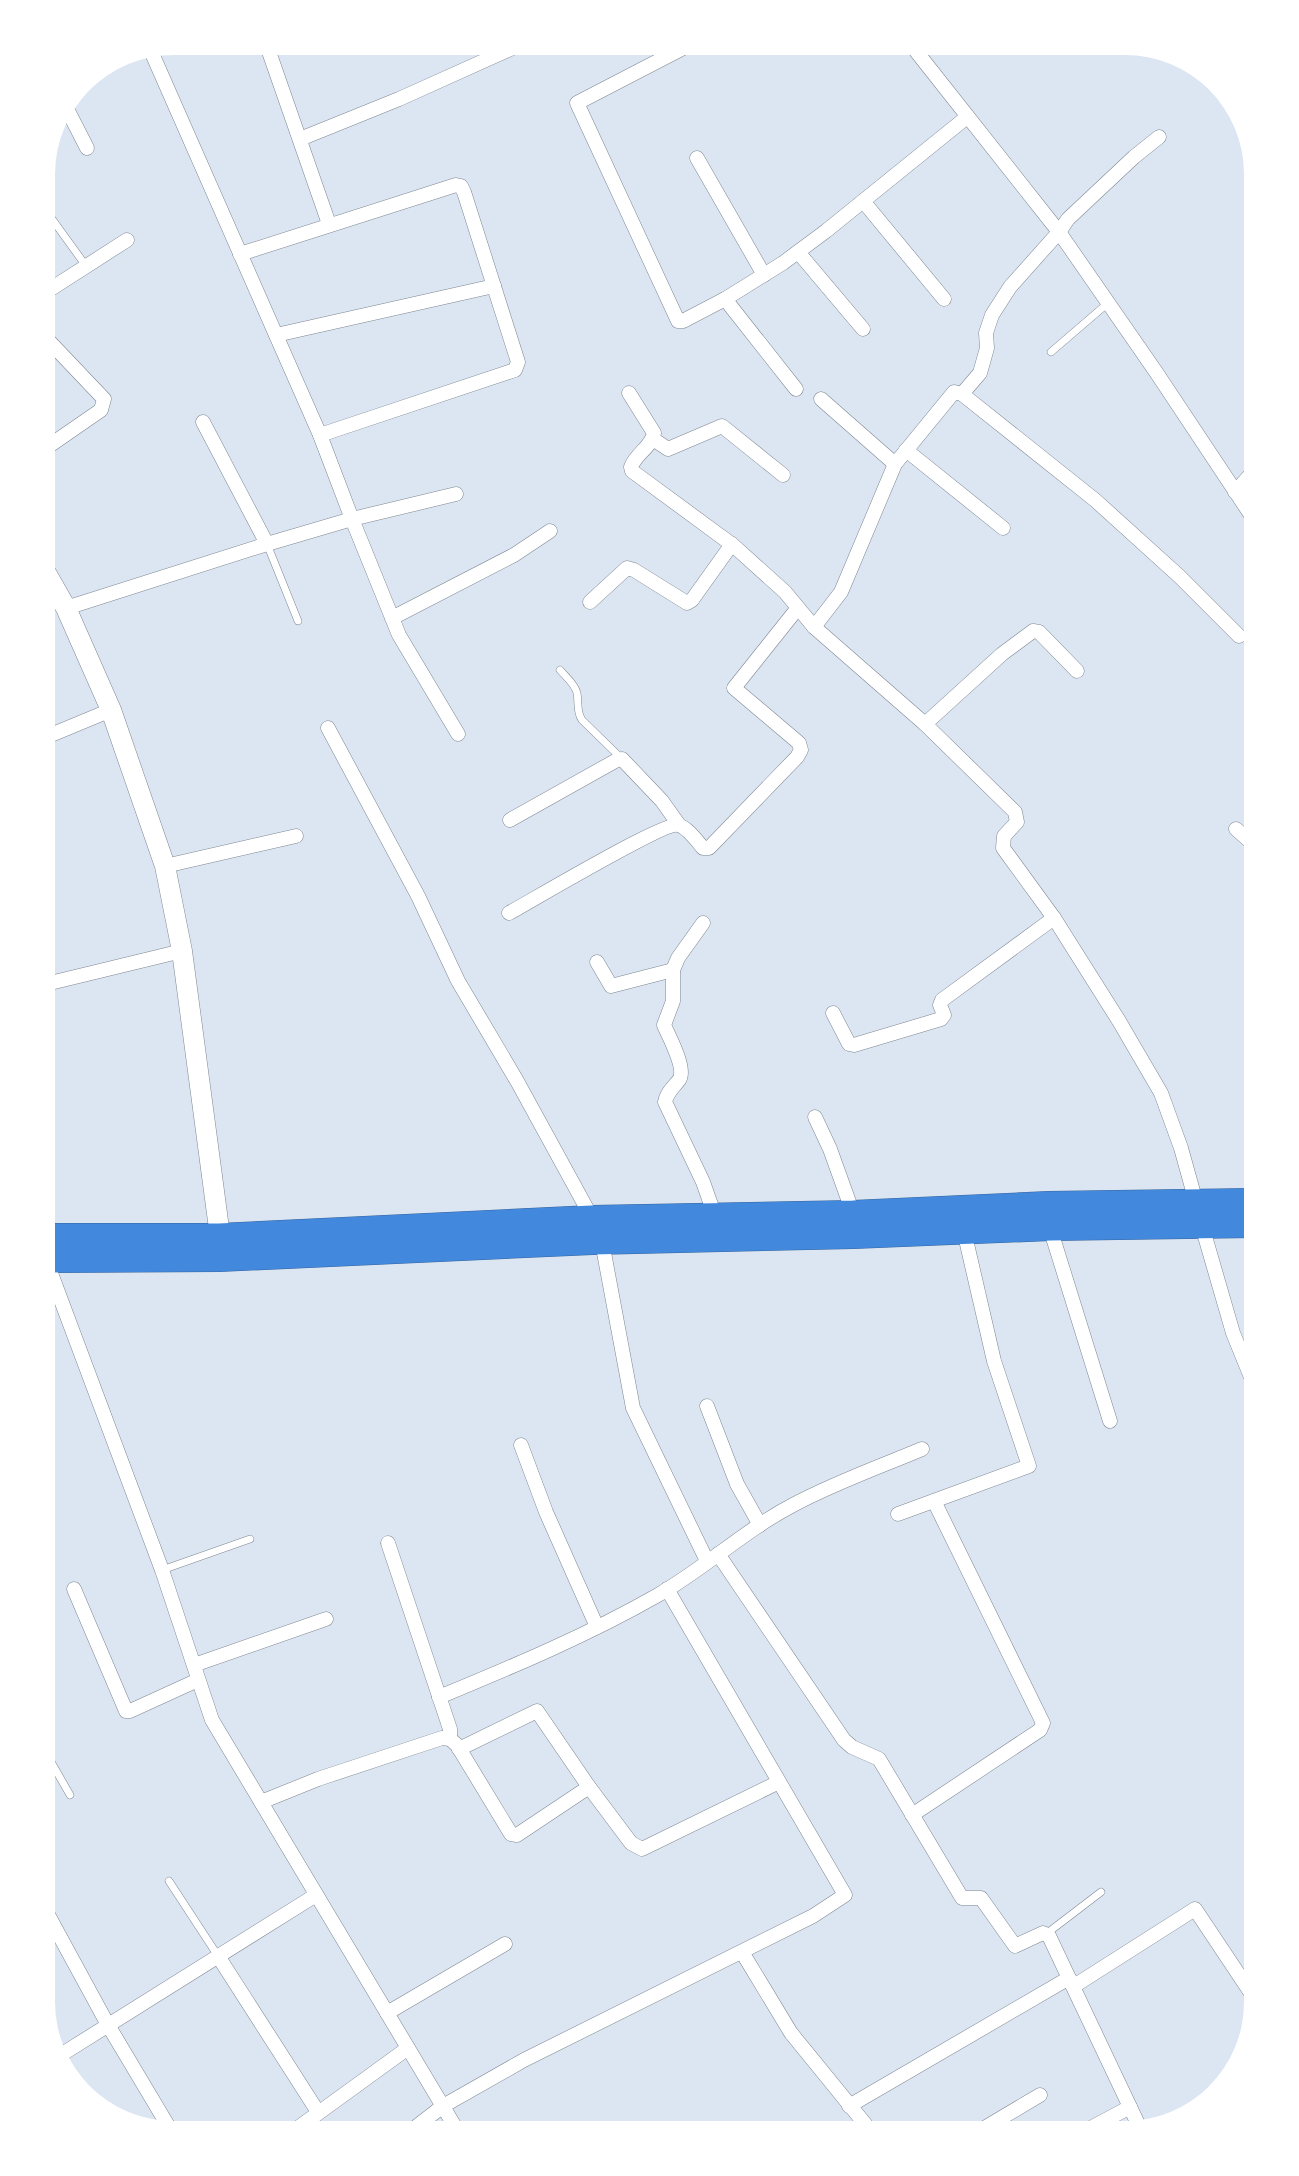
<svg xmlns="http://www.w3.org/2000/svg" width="1299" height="2176" font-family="Figtree,sans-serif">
	<rect width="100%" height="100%" fill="#dce6f2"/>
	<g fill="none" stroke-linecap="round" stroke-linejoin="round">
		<defs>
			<g id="lane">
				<path d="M47,212L86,266"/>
				<path d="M1051,352L1108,303"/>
				<path d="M267,544L298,621"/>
				<path d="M560,670C566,677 575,684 577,693C579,703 576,711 582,720L622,759"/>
				<path d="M162,1570L250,1539"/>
				<path d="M46,1753L70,1795"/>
				<path d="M169,1881L218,1956"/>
				<path d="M1046,1934L1101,1892"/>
			</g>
			<g id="street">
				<path d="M267,46L329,224"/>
				<path d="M687,46L577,103L678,321H683L725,299L783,263L826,231L967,117"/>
				<path d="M912,46L1059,232L1156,372L1253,518"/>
				<path d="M67,109L87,148"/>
				<path d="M300,139L399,99L517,46"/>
				<path d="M697,158L764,275"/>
				<path d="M863,201L944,299"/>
				<path d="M798,252L863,329"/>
				<path d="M240,254L456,185L461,186L464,192L518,362L515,370L320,435"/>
				<path d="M46,292L127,240"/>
				<path d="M725,299L796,389"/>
				<path d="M276,335L494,286"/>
				<path d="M629,393L654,433C651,448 636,453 631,467L632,471L734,546L785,592L814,627L925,724L1015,812L1017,822L1004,836L1003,848L1054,918L1119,1021L1161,1093L1181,1148L1196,1202"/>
				<path d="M962,394L980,373L987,348L986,333L992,315L1010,287L1059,232L1068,219L1134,157L1159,137"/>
				<path d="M821,399L895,464"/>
				<path d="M203,422L267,544"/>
				<path d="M653,439L668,449L722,426L783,475"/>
				<path d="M46,448L101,410L104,399L46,338"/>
				<path d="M906,450L1003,528"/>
				<path d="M1235,492L1253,472"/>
				<path d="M456,494L352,519L399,635L458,734"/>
				<path d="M590,602L627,568L634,570L687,603L692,600L732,544"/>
				<path d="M66,608L267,544L352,519L320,435L151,51"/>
				<path d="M392,618L514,555L550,531"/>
				<path d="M814,627L841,592L895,464L954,392L962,394L1095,500L1179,576L1239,636"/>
				<path d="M925,724L1002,654L1033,631L1039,632L1077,671"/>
				<path d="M328,728L418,896L458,981L517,1081L592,1218"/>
				<path d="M46,737L111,710"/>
				<path d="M510,820L617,760L622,759L662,801L679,825"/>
				<path d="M1236,829L1253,844"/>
				<path d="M165,866L296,836"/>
				<path d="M509,913C531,901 664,822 678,825C687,827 697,841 703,848H709L797,757L801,750L799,743L734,688L797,609"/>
				<path d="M703,923L678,958L673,970V1001L664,1025C669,1037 687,1069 679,1080C673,1088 667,1092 665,1102L703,1182L715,1216"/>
				<path d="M597,962L611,986L673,970"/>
				<path d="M46,984L182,951"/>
				<path d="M833,1013L849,1044L854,1045L941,1019L944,1015L940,1005L942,1000L1054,918"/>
				<path d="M815,1117L830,1149L853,1213"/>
				<path d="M1202,1226L1233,1333L1253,1382"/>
				<path d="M1050,1228L1110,1421"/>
				<path d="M602,1242L633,1408L707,1561"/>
				<path d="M46,1260L162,1570L212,1720L457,2130"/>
				<path d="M707,1406L737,1484L760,1525"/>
				<path d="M521,1445L546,1512L597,1627"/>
				<path d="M898,1514L1029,1466L994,1361L964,1231"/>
				<path d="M388,1543L450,1729V1739"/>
				<path d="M718,1554L844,1740L852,1747L879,1759L962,1898H981L1015,1946L1043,1933L1049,1936L1139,2126"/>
				<path d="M74,1589L126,1711H130L198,1680"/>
				<path d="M194,1665L326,1619"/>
				<path d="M439,1697C514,1666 588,1635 658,1595C705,1568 745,1530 793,1505C834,1483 879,1467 922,1449"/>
				<path d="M459,1749L537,1711L589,1787L631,1843L642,1849L779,1782"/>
				<path d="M261,1802L318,1779L442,1738L450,1739L457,1745L511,1834L517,1835L589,1787"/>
				<path d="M912,1815L1040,1730L1043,1723L934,1501"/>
				<path d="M46,1911L108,2025L170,2129"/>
				<path d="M742,1952L791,2033L870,2130"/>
				<path d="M218,1956L318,2112"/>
				<path d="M1074,1986L1195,1909L1253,1996"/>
				<path d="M387,2013L505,1944"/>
				<path d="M59,2056L316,1895"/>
				<path d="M849,2106L1069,1978"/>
				<path d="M295,2130L408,2048"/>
				<path d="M412,2130L443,2106L524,2060L813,1916L845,1895L667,1589"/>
				<path d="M981,2130L1040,2095"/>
				<path d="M1087,2130L1130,2107"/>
			</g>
			<path id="secondary" d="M46,573L66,608L111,710L165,866L182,951L222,1251"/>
			<g id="highway">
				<path d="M46,1236H219L592,1218L853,1213L1049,1204L1253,1201"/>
				<path d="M46,1260L219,1259L592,1242L853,1236L1050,1228L1253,1225"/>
			</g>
		</defs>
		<use href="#lane" stroke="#7e8792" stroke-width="8"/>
		<use href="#street" stroke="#7e8792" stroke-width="15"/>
		<use href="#secondary" stroke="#7e8792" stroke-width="21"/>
		<use href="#highway" stroke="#37669e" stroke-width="26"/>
		<use href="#lane" stroke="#fff" stroke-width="7"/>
		<use href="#street" stroke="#fff" stroke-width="14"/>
		<use href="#secondary" stroke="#fff" stroke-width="20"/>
		<use href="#highway" stroke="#4288dd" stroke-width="25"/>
	</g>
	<path d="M0 0H1299V2176H0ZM174 55H1125A119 119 0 0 1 1244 174V2002A119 119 0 0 1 1125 2121H174A119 119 0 0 1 55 2002V174A119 119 0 0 1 174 55Z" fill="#fff" fill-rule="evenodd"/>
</svg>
